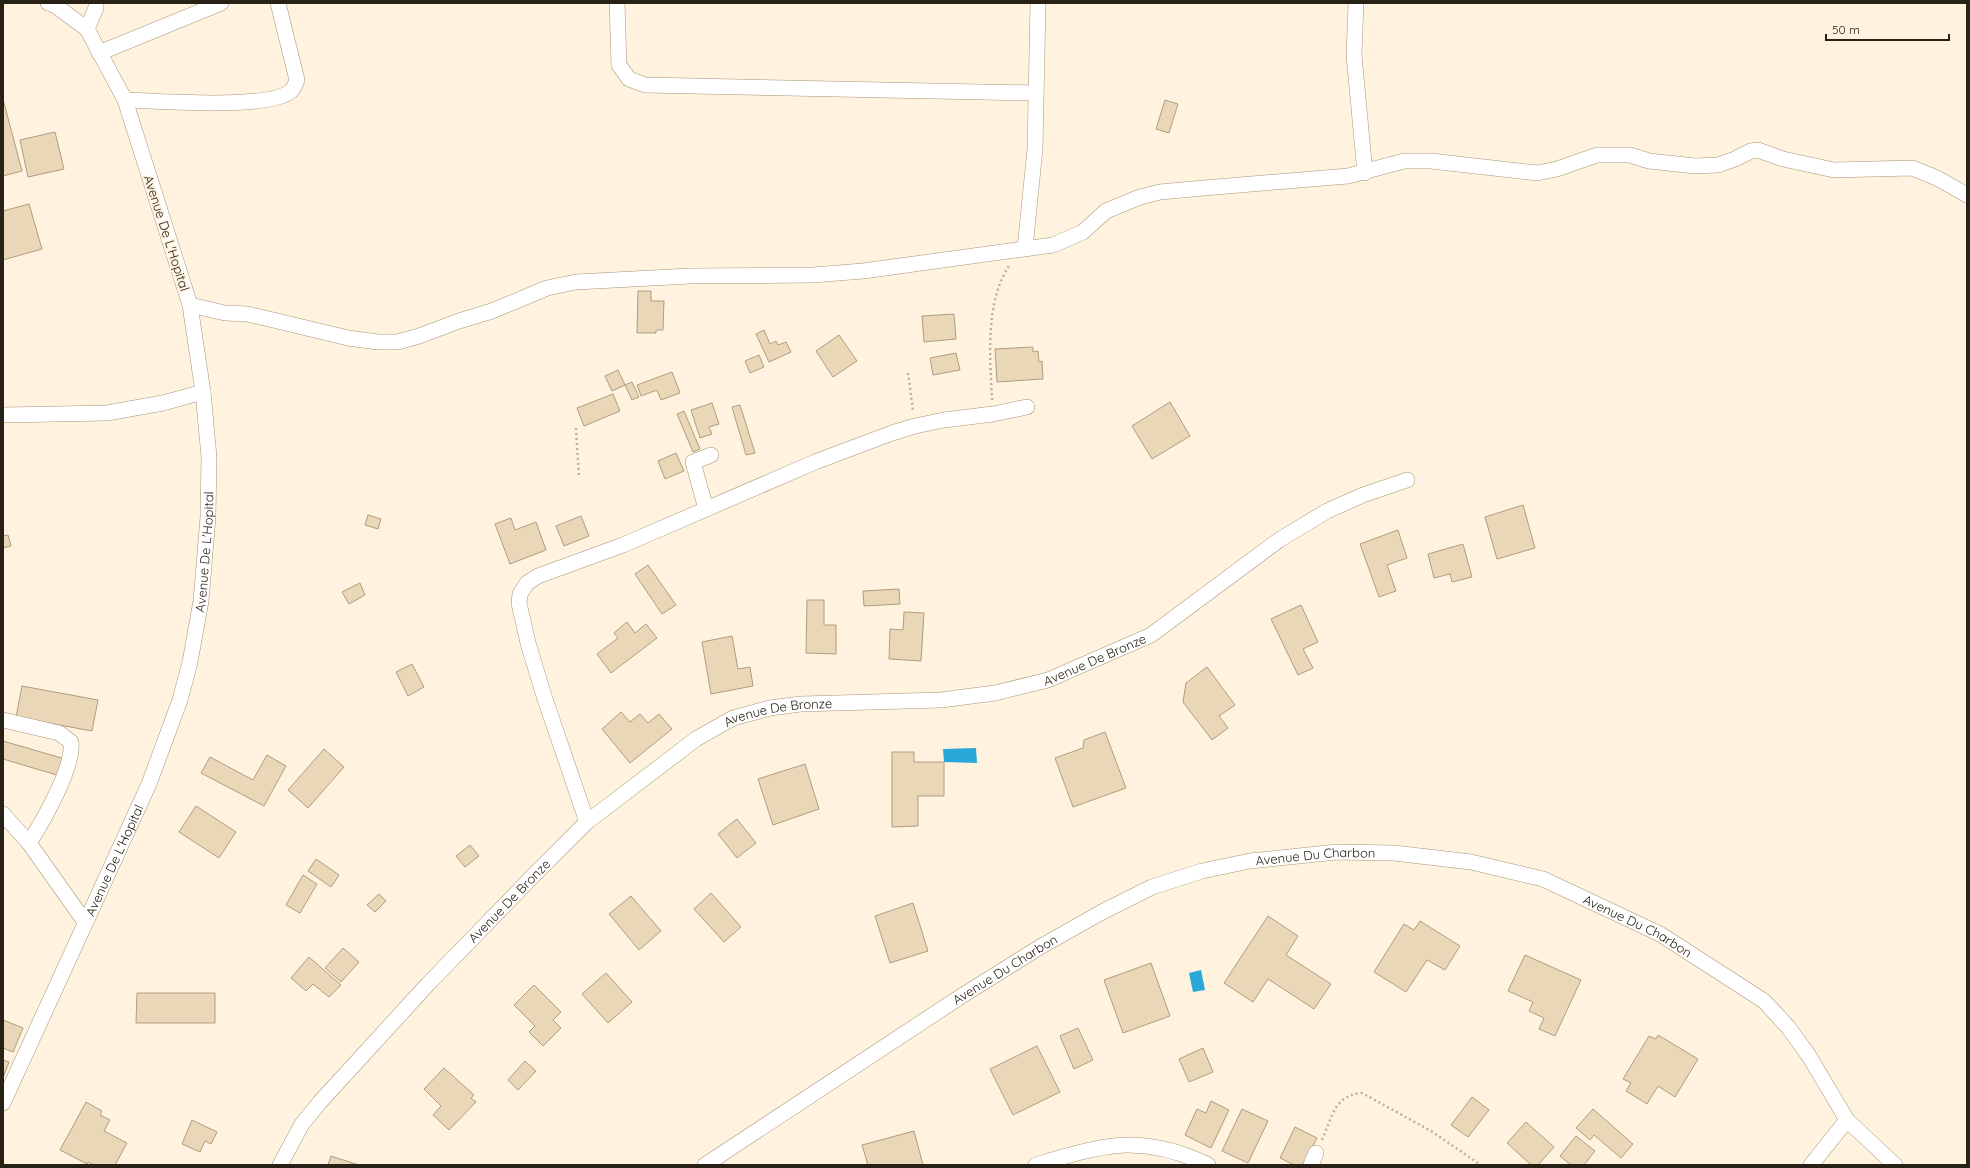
<svg xmlns="http://www.w3.org/2000/svg" width="1970" height="1168" font-family="Quicksand,sans-serif">
	<rect width="100%" height="100%" fill="#fff3e0"/>
	<g fill="#29a7d9">
		<path d="M976,748L977,763L944,762L943,749Z"/>
		<path d="M1201,970L1205,990L1193,992L1189,973Z"/>
	</g>
	<g fill="#ead7b7" stroke="#b09d7f">
		<path d="M3,99L22,171L3,176Z"/>
		<path d="M1165,100L1178,104L1169,133L1156,129Z"/>
		<path d="M55,132L64,169L28,177L20,140Z"/>
		<path d="M29,204L42,249L3,260V211Z"/>
		<path d="M638,291H651V301H664L663,330H656V333H637Z"/>
		<path d="M954,314L956,339L924,342L922,316Z"/>
		<path d="M764,330L770,344L776,341L778,345L786,342L791,352L769,362L756,334Z"/>
		<path d="M839,335L857,361L833,377L816,351Z"/>
		<path d="M1033,347V352L1038,351L1039,362L1042,361L1043,379L997,382L995,349Z"/>
		<path d="M956,353L960,370L933,375L930,358Z"/>
		<path d="M759,355L764,367L750,373L745,361Z"/>
		<path d="M618,370L625,385L612,391L605,376Z"/>
		<path d="M672,372L680,393L661,400L657,390L641,396L637,385Z"/>
		<path d="M632,382L639,397L632,400L625,385Z"/>
		<path d="M613,394L620,411L584,426L577,408Z"/>
		<path d="M1170,402L1190,436L1152,459L1132,426Z"/>
		<path d="M712,403L719,424L709,427L712,434L700,438L691,410Z"/>
		<path d="M740,405L755,453L746,455L732,407Z"/>
		<path d="M684,411L700,449L693,452L677,414Z"/>
		<path d="M676,453L684,471L665,479L658,461Z"/>
		<path d="M1523,505L1535,548L1497,559L1485,517Z"/>
		<path d="M368,515L381,519L378,529L365,525Z"/>
		<path d="M581,516L589,536L564,546L556,526Z"/>
		<path d="M511,518L515,530L536,522L546,550L510,564L495,524Z"/>
		<path d="M1398,530L1407,558L1387,565L1396,591L1379,597L1360,544Z"/>
		<path d="M8,535L11,546L3,548V536Z"/>
		<path d="M1463,544L1472,577L1452,582L1450,574L1434,578L1428,554Z"/>
		<path d="M648,565L676,605L662,614L635,574Z"/>
		<path d="M360,583L365,595L349,604L342,592Z"/>
		<path d="M899,589L900,604L864,606L863,591Z"/>
		<path d="M807,600H824V625H836V654L806,653Z"/>
		<path d="M1301,605L1318,642L1303,649L1313,668L1298,675L1271,619Z"/>
		<path d="M904,612L924,613L921,661L889,659L890,629L903,630Z"/>
		<path d="M627,622L635,633L646,624L657,638L611,673L597,654L618,638L614,633Z"/>
		<path d="M732,636L738,669L750,667L753,686L711,694L702,642Z"/>
		<path d="M412,664L424,687L408,696L396,672Z"/>
		<path d="M1207,667L1235,705L1219,716L1228,728L1212,740L1183,702L1186,683Z"/>
		<path d="M22,686L98,700L92,731L16,717Z"/>
		<path d="M621,712L630,722L640,714L648,723L659,714L672,729L630,763L602,729Z"/>
		<path d="M1105,732L1126,788L1073,807L1055,758L1083,748L1084,740Z"/>
		<path d="M3,741L65,759L60,776L3,759Z"/>
		<path d="M324,749L344,767L308,808L288,790Z"/>
		<path d="M892,752H914V762H944V796H918V826L892,827Z"/>
		<path d="M267,755L286,766L264,806L201,773L210,757L253,780Z"/>
		<path d="M805,764L819,809L773,825L758,779Z"/>
		<path d="M196,806L236,832L219,858L179,832Z"/>
		<path d="M737,819L756,843L737,858L718,834Z"/>
		<path d="M470,845L479,856L465,867L456,856Z"/>
		<path d="M316,859L339,875L331,887L308,871Z"/>
		<path d="M303,875L317,884L300,913L286,905Z"/>
		<path d="M711,893L741,927L724,942L694,909Z"/>
		<path d="M379,894L386,901L375,912L367,905Z"/>
		<path d="M631,896L661,931L639,950L609,914Z"/>
		<path d="M913,903L928,951L890,963L875,916Z"/>
		<path d="M1268,916L1298,936L1286,955L1331,984L1314,1009L1268,979L1253,1002L1224,983Z"/>
		<path d="M1420,921L1460,946L1445,970L1427,960L1406,992L1374,972L1404,924L1414,930Z"/>
		<path d="M343,948L359,962L341,982L325,968Z"/>
		<path d="M1525,955L1581,980L1555,1036L1539,1029L1544,1018L1529,1011L1533,1002L1508,991Z"/>
		<path d="M309,957L341,985L329,997L313,984L306,991L291,978Z"/>
		<path d="M1151,963L1170,1016L1123,1033L1104,980Z"/>
		<path d="M606,973L632,1002L608,1023L582,994Z"/>
		<path d="M534,985L561,1012L553,1020L561,1028L543,1046L529,1032L535,1026L514,1005Z"/>
		<path d="M137,993H215V1023H136Z"/>
		<path d="M3,1020L23,1028L13,1052L3,1048Z"/>
		<path d="M1078,1028L1093,1060L1074,1069L1060,1036Z"/>
		<path d="M1658,1035L1698,1059L1675,1097L1658,1086L1647,1104L1626,1091L1631,1083L1623,1079L1649,1036L1656,1039Z"/>
		<path d="M1037,1046L1060,1092L1013,1115L990,1069Z"/>
		<path d="M1203,1048L1213,1072L1189,1082L1179,1059Z"/>
		<path d="M3,1060L9,1062L3,1078Z"/>
		<path d="M525,1061L536,1071L518,1090L508,1080Z"/>
		<path d="M444,1068L474,1095L471,1098L476,1102L449,1130L433,1115L441,1106L424,1089Z"/>
		<path d="M1472,1097L1489,1110L1468,1137L1451,1125Z"/>
		<path d="M1211,1101L1229,1110L1211,1148L1185,1135L1197,1109L1206,1113Z"/>
		<path d="M86,1102L102,1111L100,1115L110,1120L104,1131L127,1143L115,1165H94L88,1162L87,1164L60,1150Z"/>
		<path d="M1242,1109L1268,1121L1248,1163L1222,1151Z"/>
		<path d="M1593,1109L1633,1144L1621,1158L1594,1135L1590,1140L1576,1128Z"/>
		<path d="M192,1120L217,1132L211,1144L205,1141L200,1152L182,1144Z"/>
		<path d="M1526,1122L1554,1147L1538,1165H1531L1507,1143Z"/>
		<path d="M1295,1127L1317,1138L1303,1165H1294L1280,1158Z"/>
		<path d="M914,1131L923,1165H868L862,1145Z"/>
		<path d="M1576,1136L1595,1151L1584,1165H1571L1560,1156Z"/>
		<path d="M331,1156L359,1165H328Z"/>
	</g>
	<g fill="none" stroke-linecap="round" stroke-linejoin="round">
		<defs>
			<g id="minor">
				<path d="M617,3L619,65L629,79L645,85L1036,93"/>
				<path d="M1356,3L1354,55L1365,173"/>
				<path d="M87,29L96,8V3"/>
				<path d="M99,53L221,3"/>
				<path d="M125,100C157,101 269,110 291,91C294,88 296,83 297,80L278,3"/>
				<path d="M1025,248L1035,149L1038,3"/>
				<path d="M190,305L225,313L247,314L269,319L348,338L378,342H398L419,336L459,321L492,311L547,288L576,282L690,276L813,275L863,271L1053,245L1083,232L1106,211L1140,197L1160,192L1204,188L1348,176L1404,161H1431L1537,173L1557,169L1597,155H1630L1649,161L1695,166L1718,165L1735,159L1751,151L1758,150L1783,159L1834,170L1912,168L1937,178L1967,195"/>
				<path d="M3,415L107,413L163,403L203,392"/>
				<path d="M706,509L693,462L711,455"/>
				<path d="M3,720L59,733L71,742C74,768 43,821 29,843"/>
				<path d="M3,814L29,843L85,922"/>
				<path d="M587,822L544,696L528,643L519,603L520,594L527,583L538,576L623,545L815,462L892,433L915,426L944,420L993,414L1027,407"/>
				<path id="s1" d="M3,1103L149,784L180,700L190,662L201,601L208,517L209,457L203,392L190,305L125,100L87,29L56,6L48,3"/>
				<path id="s2" d="M280,1165L302,1124L320,1102L428,984L534,875L587,822L696,739L733,718L770,708L801,704L941,700L995,693L1048,680L1151,635L1279,540L1327,511L1363,495L1407,480"/>
				<path id="s3" d="M705,1165L960,997L1040,947L1102,912L1152,887L1202,871L1250,861L1337,852L1394,853L1471,862L1543,879L1660,934L1764,1001L1788,1027L1809,1056L1847,1120L1895,1165"/>
				<path d="M1036,1165C1061,1157 1103,1145 1128,1145C1155,1145 1184,1153 1208,1165"/>
				<path d="M1311,1165L1316,1153"/>
				<path d="M1811,1165L1847,1120"/>
			</g>
		</defs>
		<use href="#minor" stroke="#a89577" stroke-width="16"/>
		<g stroke="#bbb1a0" stroke-width="2.5" stroke-dasharray="2 3" stroke-linecap="butt">
			<path d="M908,373L913,411"/>
			<path d="M992,400C990,358 985,302 1009,266"/>
			<path d="M576,428L579,478"/>
			<path d="M1322,1140C1332,1118 1334,1095 1362,1093L1431,1131L1481,1165"/>
		</g>
		<use href="#minor" stroke="#fff" stroke-width="15"/>
	</g>
	<g text-anchor="middle" dominant-baseline="central" stroke-width="3.5" stroke-linejoin="round" paint-order="stroke">
		<g font-size="13" fill="#282115" stroke="#fff3e0">
			<text transform="translate(167 233) rotate(72)">Avenue De L'Hopital</text>
			<text stroke="none"><textPath href="#s1" startOffset="591">Avenue De L'Hopital</textPath></text>
			<text stroke="none"><textPath href="#s2" startOffset="1011">Avenue De Bronze</textPath></text>
			<text stroke="none"><textPath href="#s2" startOffset="687">Avenue De Bronze</textPath></text>
			<text stroke="none"><textPath href="#s3" startOffset="694">Avenue Du Charbon</textPath></text>
			<text stroke="none"><textPath href="#s1" startOffset="267">Avenue De L'Hopital</textPath></text>
			<text stroke="none"><textPath href="#s2" startOffset="351">Avenue De Bronze</textPath></text>
			<text stroke="none"><textPath href="#s3" startOffset="1030">Avenue Du Charbon</textPath></text>
			<text stroke="none"><textPath href="#s3" startOffset="358">Avenue Du Charbon</textPath></text>
		</g>
	</g>
	<rect width="1970" height="1168" fill="none" stroke="#282115" stroke-width="8"/>
	<path d="M1826 34v6h123v-6" fill="none" stroke="#282115" stroke-width="2"/>
	<text x="1832" y="34" font-size="12" fill="#282115" stroke="#fff3e0" stroke-width="3" paint-order="stroke">50 m</text>
</svg>
